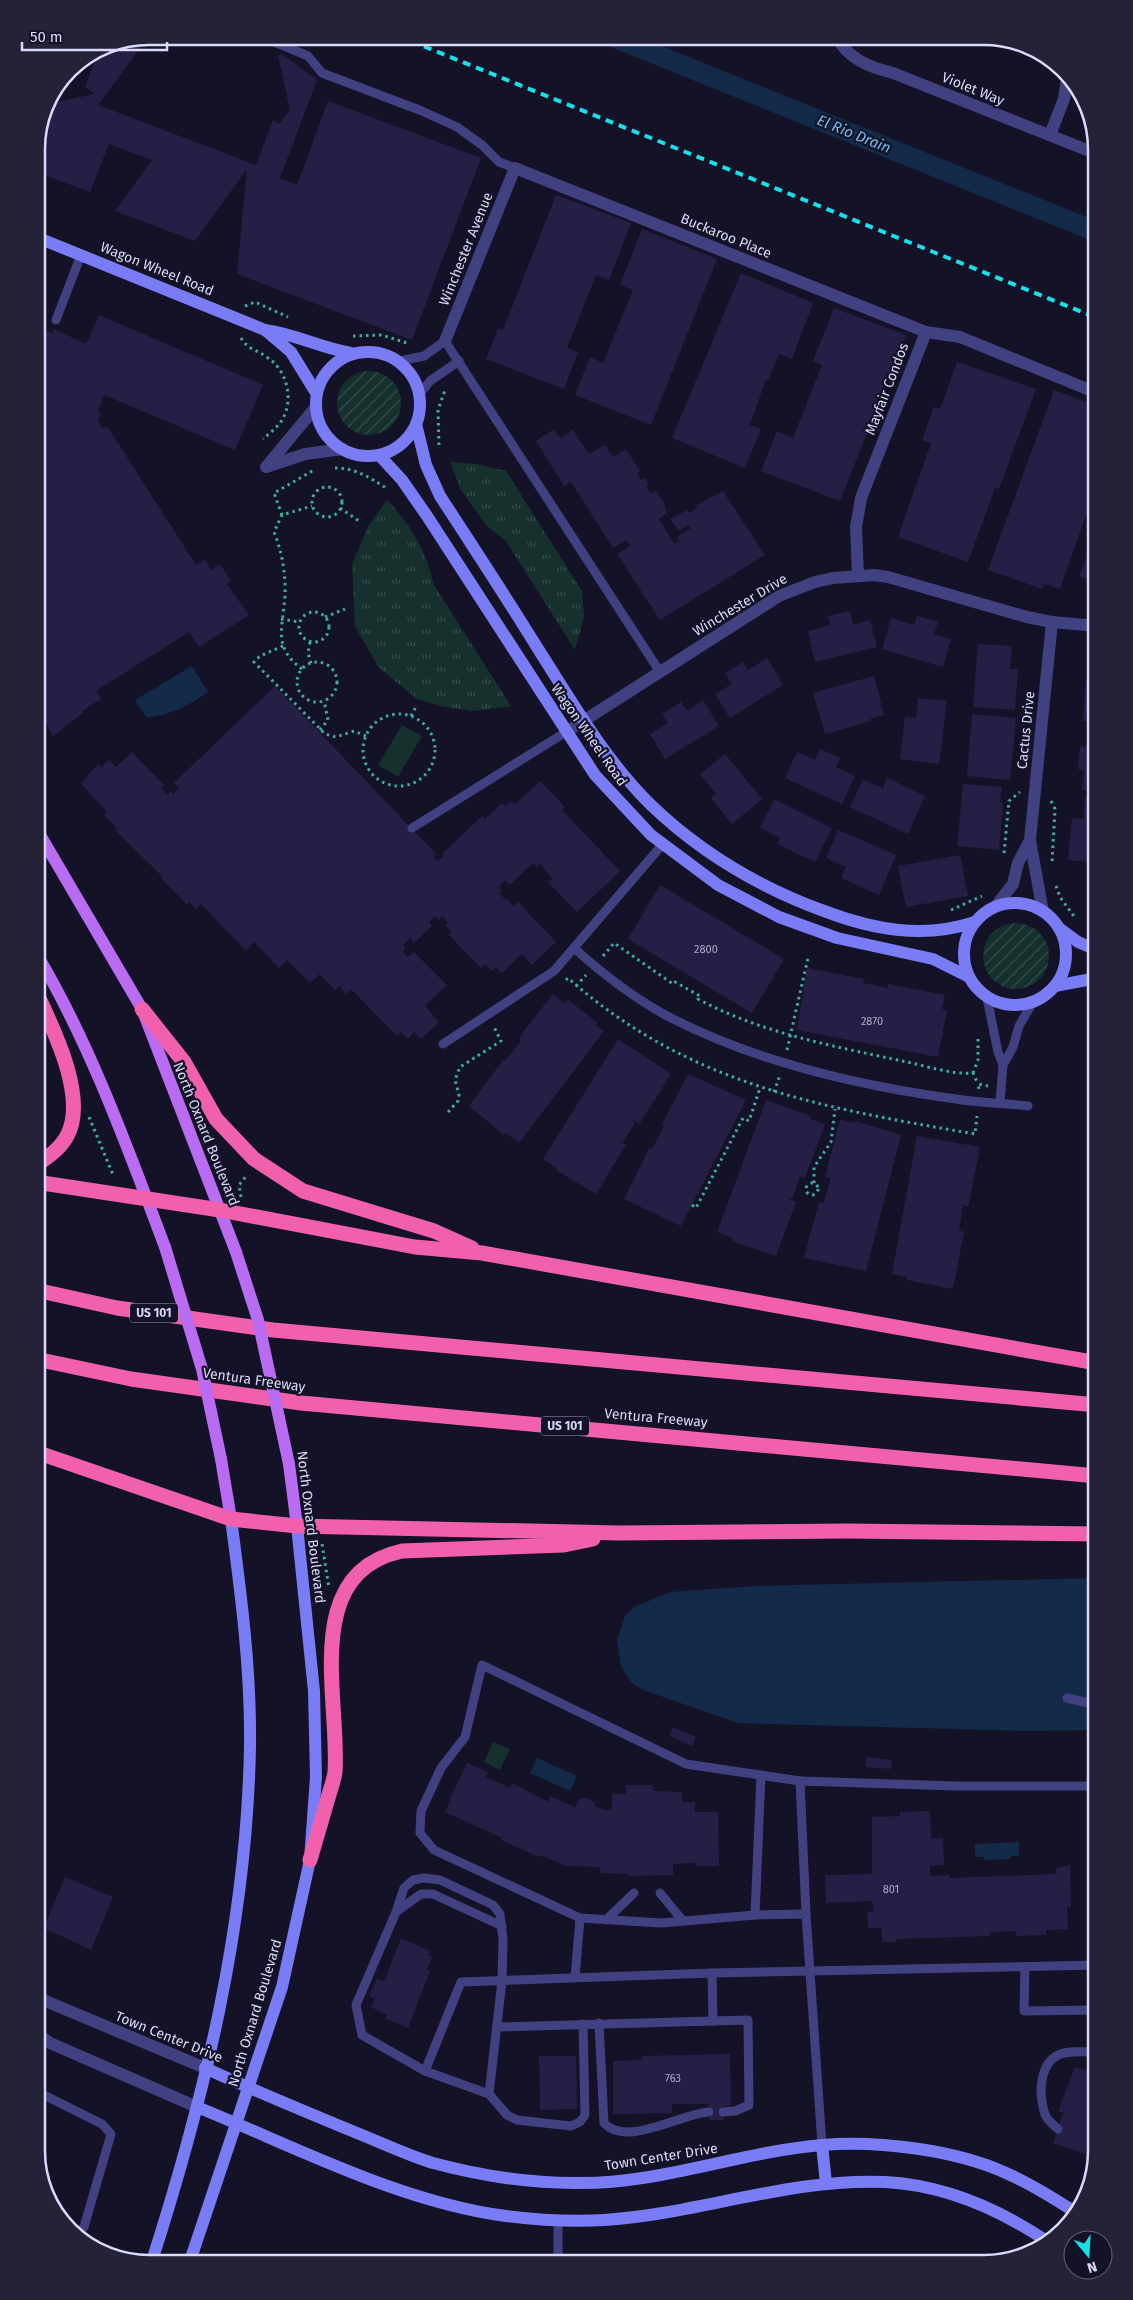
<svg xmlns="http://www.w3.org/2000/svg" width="1133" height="2300" font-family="'Fira Sans',sans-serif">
	<defs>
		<pattern id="park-tufts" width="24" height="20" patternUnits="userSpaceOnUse" patternTransform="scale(1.25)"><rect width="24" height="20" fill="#15302d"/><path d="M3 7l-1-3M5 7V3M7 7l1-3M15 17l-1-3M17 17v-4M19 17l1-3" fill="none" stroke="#364d4c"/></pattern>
		<pattern id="garden-furrows" width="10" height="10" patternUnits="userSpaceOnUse" patternTransform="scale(1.25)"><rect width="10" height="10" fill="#15302d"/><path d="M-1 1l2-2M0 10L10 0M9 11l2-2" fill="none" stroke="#364d4c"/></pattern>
	</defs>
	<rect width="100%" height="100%" fill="#141226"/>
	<g fill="#15302d">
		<path d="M402,725L422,736L398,777L378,765Z"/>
		<path d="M493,1742L510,1749L500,1770L484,1762Z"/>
	</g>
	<g fill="url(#park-tufts)">
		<path d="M450,462L476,464L506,471L582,591L584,617L575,650L506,541L487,526L461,490Z"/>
		<path d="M387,500C411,525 426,550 434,585L511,706L473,711L440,706L417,699L378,667L355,626L352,564L369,525Z"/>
	</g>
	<g fill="url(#garden-furrows)">
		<circle cx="369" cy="403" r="32"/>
		<circle cx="1016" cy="956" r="33"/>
	</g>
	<g fill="#132a49">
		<path d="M192,666L208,692C188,706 170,716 146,717L135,700Z"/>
		<path d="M1097,1578V1730L1024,1731L738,1723L643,1690L632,1683L621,1667L617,1640L625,1616L634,1607L670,1592L755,1586Z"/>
		<path d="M537,1758L577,1776L570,1791L530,1773Z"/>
		<path d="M1019,1842V1856H1011L1010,1859L984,1860V1857H975V1844Z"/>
	</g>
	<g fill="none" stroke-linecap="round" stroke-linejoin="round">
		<path stroke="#132a49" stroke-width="20" d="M610,36L1097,232"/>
	</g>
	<g fill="#251f46">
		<path d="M149,36L98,105L256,165L273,120L279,124L290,110L278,55L282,54L317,80L280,178L297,185L328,101L481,158L412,340L237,274L247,169L195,241L115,211L152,160L109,144L90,192L36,172V142L47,102L51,103L95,94L85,87L99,49L106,45Z"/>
		<path d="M743,36H763V37L745,42Z"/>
		<path d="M556,195L631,223L609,280L596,275L567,348L578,352L564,389L486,359L498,329L503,330Z"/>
		<path d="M642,229L717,259L651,425L575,395L590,357L603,363L633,290L620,285Z"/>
		<path d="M741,273L813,303L792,359L779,354L768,380L766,379L750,425L761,429L745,468L672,438Z"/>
		<path d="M36,291L42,293L36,305Z"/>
		<path d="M834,308L906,335L840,501L761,471L777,431L793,438L822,365L813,361Z"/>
		<path d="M99,315L263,385L235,450L104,395L98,412L101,413L98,420L103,429L107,426L196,565L205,560L211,570L220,564L231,581L227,584L249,615L199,647L189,632L96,691L101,699L82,711L83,713L53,736L36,707V326L52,333L54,329L86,344Z"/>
		<path d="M957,362L1036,389L999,489L995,488L968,562L898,537L931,443L922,440L934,407L940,409Z"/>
		<path d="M1054,390L1097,406V499L1090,517L1086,515L1060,589L1045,584L1042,589L988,570Z"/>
		<path d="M554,429L560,438L573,430L589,454L605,445L613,457L626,449L640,471L637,473L641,480L645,478L649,484L646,486L650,494L656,491L664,503L667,513L659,519L674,544L680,541L677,537L691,528L688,525L679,531L670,519L687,510L689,513L697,508L695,506L723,491L765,555L660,620L617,554L630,546L626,540L613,548L571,482L564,486L536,441Z"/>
		<path d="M1097,532V583L1079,576Z"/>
		<path d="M850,611L853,625L870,620L877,647L815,662L808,631L830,625L828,616Z"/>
		<path d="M917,616L938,622L934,634L951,639L943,667L882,649L891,618L914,625Z"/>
		<path d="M978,644L1012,646L1010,669H1018L1015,710L973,707Z"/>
		<path d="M767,658L783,685L730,718L715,694L732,684L725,673L743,662L748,670Z"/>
		<path d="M874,676L884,715L870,719L871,721L825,734L813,693Z"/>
		<path d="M1086,679L1097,680V722L1083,721Z"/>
		<path d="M275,686L436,854L433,856L438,861L444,855L443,853L482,816L485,819L502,803L505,806L511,801L515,804L540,781L565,807L562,810L620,871L577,912L548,882L552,879L540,863L536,867L533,863L510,885L505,880L499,886L502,890L499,893L506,900L507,899L514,906L518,902L556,942L532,965L522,954L502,973L496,967L492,971L485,964L481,968L449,935L452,932L445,925L448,922L442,916L439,920L435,916L429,922L432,926L414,943L410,938L403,945L406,948L403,952L408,957L414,952L447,985L425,1006L439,1022L421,1039L414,1032L408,1039L401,1032L397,1036L351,989L346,994L339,986L335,990L320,974L310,983L287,960L279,968L254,942L246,951L201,904L196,909L189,902L187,905L162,879L163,877L115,830L117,828L104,815L107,812L81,784L98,764L102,767L109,760L116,767L132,752L164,785L161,788L167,794L171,791L173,794L179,788L174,783Z"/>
		<path d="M918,698L947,701L939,764L900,759L905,717L916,718Z"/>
		<path d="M703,700L719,726L665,759L650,734L668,723L662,714L681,702L687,711Z"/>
		<path d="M972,714L1016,718L1010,780L967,776Z"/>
		<path d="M1092,728L1097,729V791L1082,790L1084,770L1078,769L1080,746L1090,747Z"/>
		<path d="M820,749L840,758L836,767L855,776L842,804L785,778L797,752L815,760Z"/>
		<path d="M725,754L762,799L732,824L711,798L716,794L700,774Z"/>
		<path d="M887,778L925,796L908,834L850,807L863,780L883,788Z"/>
		<path d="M963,784L1002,787L1000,802L1003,803L999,850L957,846Z"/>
		<path d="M1085,798L1097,800V863L1068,860L1072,818L1083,819Z"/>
		<path d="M774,799L832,828L815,862L777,844L780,838L760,828Z"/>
		<path d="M838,830L896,855L879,895L841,878L846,867L826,858Z"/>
		<path d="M960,855L968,896L906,907L898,866Z"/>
		<path d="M660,885L784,959L752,1013L628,939Z"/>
		<path d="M807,968L864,979L863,983L888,988V984L945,995L942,1009L947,1010L938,1057L797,1030Z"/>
		<path d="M553,994L564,1003L567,999L598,1023L596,1025L604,1031L519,1143L506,1133L504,1135L469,1106L503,1060L505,1061L521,1041L519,1040L523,1032Z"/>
		<path d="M618,1039L671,1074L640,1123L633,1120L635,1123L623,1142L618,1141L626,1145L596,1194L556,1170L557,1168L543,1159Z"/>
		<path d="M688,1074L746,1100L681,1226L624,1199L650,1147L652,1149L664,1126L662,1124Z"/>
		<path d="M766,1100L811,1116L810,1119L825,1124L805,1178L797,1176L800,1178L792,1199H788L796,1202L776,1256L732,1241L733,1238L717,1232Z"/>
		<path d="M840,1120L855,1123V1121L901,1135L866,1271L804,1258L819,1202L824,1203L831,1178L825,1177Z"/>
		<path d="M917,1136L980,1147L968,1207L961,1205L963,1207L959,1230L955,1229L964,1232L953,1289L907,1280V1277L892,1274Z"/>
		<path d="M673,1727L696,1737L692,1746L669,1736Z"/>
		<path d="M866,1757L892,1760L891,1769L866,1767Z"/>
		<path d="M467,1763L488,1772L486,1777L510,1788L512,1783L548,1802L550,1796L575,1807L580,1798L583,1799L584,1797L595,1802L594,1806L604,1810H612V1794H626V1785H653V1791L682,1792V1802H695V1812H718L719,1866H696V1863H683L673,1865V1875L628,1876V1874L600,1873V1867L566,1866L540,1855L539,1857L501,1840L502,1838L445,1812L451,1799L450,1798Z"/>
		<path d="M930,1811L931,1839L943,1838L944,1865L930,1866V1876L949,1875V1878L1056,1874V1868L1070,1865L1071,1907H1067L1068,1929L1046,1930V1935L1016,1936V1931L990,1932V1936L896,1939V1942H882V1928H868L867,1912L874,1911L872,1901L826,1903L825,1875L872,1874V1817L900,1816V1812Z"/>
		<path d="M65,1877L113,1897L91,1950L44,1928Z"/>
		<path d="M401,1938L430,1951L428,1955L432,1957L427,1970L430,1971L408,2028L385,2018L387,2015L371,2007L375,1999L369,1996L377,1979L382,1981L385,1980Z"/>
		<path d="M730,2054L731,2106H723L724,2120H709V2104H672V2113L613,2114V2061L642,2060V2056Z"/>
		<path d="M539,2056H576L577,2109L540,2110Z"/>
		<path d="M1075,2067L1097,2074L1095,2157L1053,2143L1063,2113L1058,2111Z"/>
	</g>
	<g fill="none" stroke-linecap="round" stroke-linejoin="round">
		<g stroke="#3bafa3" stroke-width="3" stroke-dasharray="2.5 4" stroke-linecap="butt">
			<path d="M245,306L255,302L288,317"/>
			<path d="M353,336L382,335L410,344"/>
			<path d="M241,338C248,350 258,350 268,358C288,371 295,403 280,423C275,429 269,434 263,439"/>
			<path d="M439,445L438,410L445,390"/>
			<path d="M335,468C355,468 369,477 386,488"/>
			<circle cx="327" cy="502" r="15"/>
			<path d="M340,508L359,521"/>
			<path d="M282,515L274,493L314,470"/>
			<circle cx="314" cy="627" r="15"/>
			<path d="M325,617L345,609"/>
			<path d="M281,619L299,622"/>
			<path d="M310,642L308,653L311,663"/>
			<path d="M283,646L260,656L254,662L325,734L336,737L354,731L366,736"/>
			<circle cx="317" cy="682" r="20"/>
			<path d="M302,669C272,647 283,627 285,596C286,574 282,552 274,532L282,515L312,506"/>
			<circle cx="399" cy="750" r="36"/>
			<path d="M411,716L417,705"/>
			<path d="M320,730L328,720L324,701"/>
			<path d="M1051,801L1055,809L1052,863"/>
			<path d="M1004,853L1009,801L1020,792"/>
			<path d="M1056,886L1060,897L1076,919"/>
			<path d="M951,910L982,896"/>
			<path d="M603,956L614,943L673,984L675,982L700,996L698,999C761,1033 833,1046 902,1061C924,1065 951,1075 973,1073L978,1084"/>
			<path d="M566,980L568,978C688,1085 823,1108 975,1134L977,1116"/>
			<path d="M576,986L586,975"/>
			<path d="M787,1050L808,958"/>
			<path d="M973,1073L978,1060V1037"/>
			<path d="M979,1089L978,1084L988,1086"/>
			<path d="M774,1092L780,1075"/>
			<path d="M448,1112L458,1101L459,1095L455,1080L460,1067L501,1041L494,1027"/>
			<path d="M89,1117L114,1177"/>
			<circle cx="812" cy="1189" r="6"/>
			<path d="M814,1183V1167L831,1142L835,1109"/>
			<path d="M241,1197L239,1185L247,1175"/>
			<path d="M692,1205L696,1208L743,1118L749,1121L760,1088"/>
			<path d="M322,1544L329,1588"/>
		</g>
		<g stroke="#414181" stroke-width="9">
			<path d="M260,36L308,56L322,73L422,111L457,127L482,145L499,162L515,168"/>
			<path d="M56,320L81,255"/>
			<path d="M400,361L424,356L445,341L660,672"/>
			<path d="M419,395L430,381L459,361"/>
			<path d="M412,828L566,732"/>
			<path d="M575,949C604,975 638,1001 673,1019C760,1063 860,1086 956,1099C980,1103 1004,1103 1028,1106"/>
			<path d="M987,998L998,1052L1003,1065L1013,1047L1019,1026L1033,1002"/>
			<path d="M443,1044L554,971L662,845"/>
			<path d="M1000,1103L1003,1065"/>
			<path d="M1067,1698L1097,1705"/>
			<path d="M800,1781L956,1786H1097"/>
			<path d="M660,1893L683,1921"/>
			<path d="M397,1911L421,1894H433L502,1926"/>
			<path d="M755,1915L806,1914L822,2145"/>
			<path d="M580,1918L661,1923L755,1915L761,1775"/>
			<path d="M606,1920L634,1893"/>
			<path d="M1025,1967L1024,2011L1097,2010"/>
			<path d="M712,1973L713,2021L748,2020L749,2105L735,2111L723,2112"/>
			<path d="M575,1978L580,1918L434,1850L420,1833L421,1811L441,1768L465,1737L482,1665L686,1764L800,1781L806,1914"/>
			<path d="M599,2023L604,2123C627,2148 682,2113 709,2112"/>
			<path d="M497,2027L713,2021"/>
			<path d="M425,2071L362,2035L356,2005L396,1912L404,1888L413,1880L424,1878L440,1880L493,1905L500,1914L503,1939L502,1981L489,2094L425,2071L461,1982L712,1973L1097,1965"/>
			<path d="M36,2091L102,2124L111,2134L84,2227L76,2235"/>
			<path d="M489,2094L507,2115L517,2120L571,2126L580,2122L585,2115L583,2024"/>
			<path d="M1058,2129C1053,2124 1045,2119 1044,2111C1039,2094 1039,2065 1058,2055C1069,2050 1084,2052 1096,2052"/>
			<path d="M558,2264V2220"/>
		</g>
		<g stroke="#414181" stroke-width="12">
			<path d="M836,36C848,59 869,67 893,73L1097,154"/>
			<path d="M1050,135L1064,99L1067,79"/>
			<path d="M445,341L515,168L926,332L960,337L1097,393"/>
			<path d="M266,467L305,454L343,449"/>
			<path d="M266,467L315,408"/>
			<path d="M858,575L856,527L861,498L926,332"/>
			<path d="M566,732L779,596L815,582L833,578L874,575L888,577L1027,617L1052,622L1097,626"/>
			<path d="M995,907L1013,884L1018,863L1030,840"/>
			<path d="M1043,912L1030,840L1052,622"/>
			<path d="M36,1997L205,2068"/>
			<path d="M36,2033L50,2043L197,2107"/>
		</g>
		<g stroke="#797cf4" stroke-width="12">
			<path d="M36,237L265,330C295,334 321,348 351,353"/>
			<path d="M265,330L291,352L315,391"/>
			<circle cx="368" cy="404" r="52"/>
			<path d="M416,424L426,465L440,496C474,548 508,600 540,652C574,705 606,761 651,805C700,852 761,888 824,911C874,930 924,939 975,922"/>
			<path d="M379,455L402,480L427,516L595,775L651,835L718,885L779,917L837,938L933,959L969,977"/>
			<circle cx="1015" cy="954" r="51"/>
			<path d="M1059,928L1078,942L1097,950"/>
			<path d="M1055,986L1097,978"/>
			<path d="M205,2068C255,2091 306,2112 357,2133C382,2143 407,2155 433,2163C478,2175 527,2183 574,2183C658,2185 739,2152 822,2145C877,2140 956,2150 1006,2173C1031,2184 1055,2199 1078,2214"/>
			<path d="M197,2107C296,2147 400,2202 506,2216C538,2220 572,2222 604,2220C698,2214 789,2178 885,2182C944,2185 997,2208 1045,2240"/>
			<path d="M822,2145L826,2183"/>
			<path d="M151,2264C205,2096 247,1923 250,1746C251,1670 241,1594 231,1519"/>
			<path d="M189,2264L282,1987L310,1860L316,1777L314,1691L297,1526"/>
		</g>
		<g stroke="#b96bf2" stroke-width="12">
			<path d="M36,828L142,1009L236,1252"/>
			<path d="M36,953C90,1043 128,1149 165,1247"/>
			<path d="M221,1459L231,1519"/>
			<path d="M289,1464L297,1526"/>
		</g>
		<g stroke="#f160ac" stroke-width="15">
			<path d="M142,1009L184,1062L216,1119L254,1159L303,1191L434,1231L472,1248"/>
			<path d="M36,1165C48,1157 60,1149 67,1136C88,1098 53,1028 36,992"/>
			<path d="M36,1182L220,1210L415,1247L482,1253L1097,1363"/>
			<path d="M36,1290L117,1308L273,1330L1097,1405"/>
			<path d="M36,1359L131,1379L301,1403L1097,1476"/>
			<path d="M36,1452L231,1519L297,1526L619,1533L847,1531L1097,1534"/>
			<path d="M310,1860C316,1840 322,1819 328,1798C330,1790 334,1781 335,1772C340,1698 300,1573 402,1551L564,1545L593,1539"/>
		</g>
		<path stroke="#17e0eb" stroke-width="4" stroke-dasharray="8 6" stroke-linecap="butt" d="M398,36L1097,318"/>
		<g stroke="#b96bf2" stroke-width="12">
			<path d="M165,1247L202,1369L221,1459"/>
			<path d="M236,1252L258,1320L289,1464"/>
		</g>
	</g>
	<g text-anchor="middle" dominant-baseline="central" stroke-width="4.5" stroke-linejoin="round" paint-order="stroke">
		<g font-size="11" fill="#aeabce">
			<text x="706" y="949">2800</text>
			<text x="872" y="1021">2870</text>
			<text x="891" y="1889">801</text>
			<text x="673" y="2078">763</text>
		</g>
		<g fill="#141226" stroke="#a09ebc" stroke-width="1">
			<rect x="130" y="1303.5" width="48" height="19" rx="4"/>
			<rect x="541" y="1416.5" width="48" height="19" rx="4"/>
		</g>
		<g font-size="12" font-weight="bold" fill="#dcdafc">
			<text x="154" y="1313">US 101</text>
			<text x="565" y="1426">US 101</text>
		</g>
		<g font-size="14" fill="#dcdafc" stroke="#141226">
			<text transform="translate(973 89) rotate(22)">Violet Way</text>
			<text transform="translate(726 236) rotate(22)">Buckaroo Place</text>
			<text transform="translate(466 249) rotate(-68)">Winchester Avenue</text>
			<text transform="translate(157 269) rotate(22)">Wagon Wheel Road</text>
			<text transform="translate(887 389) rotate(-69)">Mayfair Condos</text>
			<text transform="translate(740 605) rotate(-31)">Winchester Drive</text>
			<text transform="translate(1026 730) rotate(-84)">Cactus Drive</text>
			<text transform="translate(589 735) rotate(55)">Wagon Wheel Road</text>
			<text transform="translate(206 1134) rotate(68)">North Oxnard Boulevard</text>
			<text transform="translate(254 1380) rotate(8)">Ventura Freeway</text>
			<text transform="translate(656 1418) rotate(5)">Ventura Freeway</text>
			<text transform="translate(311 1527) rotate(83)">North Oxnard Boulevard</text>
			<text transform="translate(255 2013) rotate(-73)">North Oxnard Boulevard</text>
			<text transform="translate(169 2037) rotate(22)">Town Center Drive</text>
			<text transform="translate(661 2157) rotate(-9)">Town Center Drive</text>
		</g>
		<g font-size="15" font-style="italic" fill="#71bdf3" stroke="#141226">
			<text transform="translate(854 134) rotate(22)">El Rio Drain</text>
		</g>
	</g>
	<path d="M0 0H1133V2300H0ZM149 45H984A104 104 0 0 1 1088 149V2151A104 104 0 0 1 984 2255H149A104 104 0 0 1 45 2151V149A104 104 0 0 1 149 45Z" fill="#242237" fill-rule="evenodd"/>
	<path fill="none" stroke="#dcdafc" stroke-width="2.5" d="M149 45H984A104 104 0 0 1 1088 149V2151A104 104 0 0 1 984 2255H149A104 104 0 0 1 45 2151V149A104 104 0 0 1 149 45Z"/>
	<g transform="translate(1088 2255) rotate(162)"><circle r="24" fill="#141226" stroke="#64627c"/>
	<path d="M0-4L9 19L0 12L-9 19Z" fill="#17e0eb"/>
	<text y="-8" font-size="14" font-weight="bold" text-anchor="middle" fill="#dcdafc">N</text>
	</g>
	<path d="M22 42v8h145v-8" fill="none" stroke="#dcdafc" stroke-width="2.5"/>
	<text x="30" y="42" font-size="15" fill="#dcdafc" stroke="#141226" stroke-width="4" paint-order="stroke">50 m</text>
</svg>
